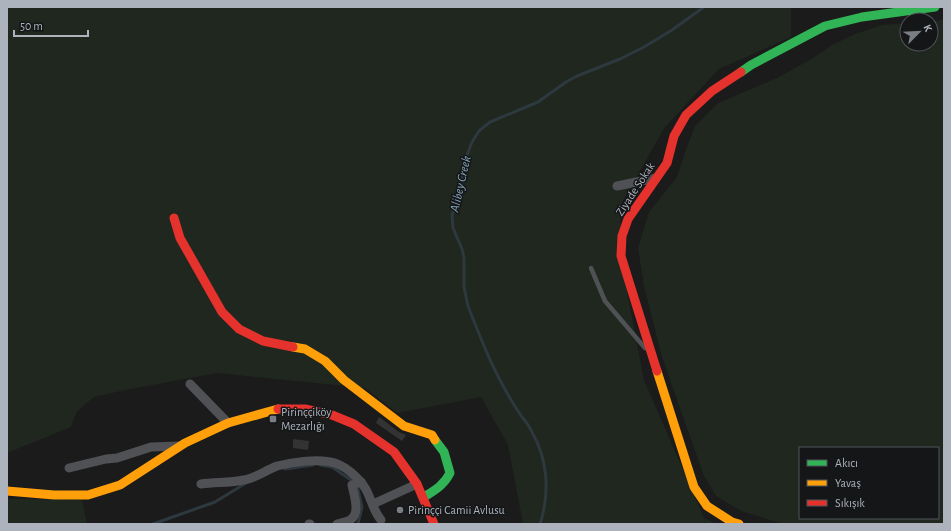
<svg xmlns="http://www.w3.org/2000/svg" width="951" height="531" font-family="'Alegreya Sans',sans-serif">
	<rect width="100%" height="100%" fill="#1b1b1c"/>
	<g fill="#1f271f" fill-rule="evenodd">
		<path d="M7,7H791V37L719,69L665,127L620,206L622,265L644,380L704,518L717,524H523L508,445L481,397L397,413L365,388L217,373L125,390L94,397L77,411L71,427L7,453Z"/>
		<path d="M944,20V524H783L741,511L716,496L704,476L662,357L644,286L638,248L649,212L677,177L687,147L695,126L718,103L777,78L813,58L832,45L855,34L882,25L907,23V44H931V21ZM800,448H938V518H800Z"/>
		<path d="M7,499L82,500L87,524H7Z"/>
	</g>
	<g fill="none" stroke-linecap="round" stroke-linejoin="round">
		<g stroke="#2d383f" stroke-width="3">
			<path d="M320,465L332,467L351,480"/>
			<path d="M285,469L313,465"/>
			<path d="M153,524L215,502L246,483"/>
			<path d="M358,524L362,507L358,489"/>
			<path d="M540,524C550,493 548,460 532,432C529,425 524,420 520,414C513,404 507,393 501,382C488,358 478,332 468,306L464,287V258L462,249L453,228L452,215L461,186L466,158L472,142L479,131L490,122L538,102L566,82L577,76L620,59L644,47L672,30L704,7"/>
		</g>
	</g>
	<g fill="#333334">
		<path d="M379,417L399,432L406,435L402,441L376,423Z"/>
		<path d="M293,439L309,441L308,450L293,448Z"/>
	</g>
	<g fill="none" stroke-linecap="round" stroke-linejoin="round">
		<path stroke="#4f5155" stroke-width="4.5" d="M591,268L605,301L645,348"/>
		<g stroke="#4f5155" stroke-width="9">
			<path d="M617,186L656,178"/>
			<path d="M190,384L228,423"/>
			<path d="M69,468L106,459L117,458L151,447L179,446"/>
			<path d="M201,484C215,482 230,483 244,480C256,478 266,470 277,466C292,462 320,458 335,463C341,465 350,471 355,476C371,489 370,507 381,520"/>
			<path d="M373,504L417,484"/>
			<path d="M309,524H310"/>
			<path d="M337,524C341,523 346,522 350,520C361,514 354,495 352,485L361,482"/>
		</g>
		<g stroke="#30b455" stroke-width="9">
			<path d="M741,72L751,65L825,26L862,17L935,7"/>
			<path d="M424,497C435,490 444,485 450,473L444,452L435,440"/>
		</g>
		<g stroke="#ff9f0a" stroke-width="9">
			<path d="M293,347L305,349L325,361L344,380L404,426L432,435L435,440"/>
			<path d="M657,371L694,487L707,506L732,522L739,524"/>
			<path d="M7,491L54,495H88L120,485L185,443L228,423L278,409"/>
		</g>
		<g stroke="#e5322d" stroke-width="9">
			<path d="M174,218L180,238L222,312L239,329L263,341L293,347"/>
			<path d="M657,371L621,256L622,236L628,219L667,163L674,136L686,115L712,91L741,72"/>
			<path d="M278,409H305L332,415L354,424L394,452L417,484L434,524"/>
		</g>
	</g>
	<g fill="#797e85" stroke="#151618" stroke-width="1.5">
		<rect x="269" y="415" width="8" height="8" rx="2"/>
		<circle cx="400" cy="510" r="4"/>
	</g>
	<g text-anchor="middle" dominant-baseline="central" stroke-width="3" stroke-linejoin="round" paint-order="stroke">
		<g font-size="12" fill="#acb3bd" stroke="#151618">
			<text transform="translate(635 189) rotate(-57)">Ziyade Sokak</text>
		</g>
		<g font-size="12" fill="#acb3bd" stroke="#151618" text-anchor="start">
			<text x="281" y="412">Pirinççiköy<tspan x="281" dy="14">Mezarlığı</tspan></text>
			<text x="408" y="510">Pirinççi Camii Avlusu</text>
		</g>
		<g font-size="13" font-style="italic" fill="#82a4b9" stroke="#151618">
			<text transform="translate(461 184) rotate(-77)">Alibey Creek</text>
		</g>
	</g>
	<rect width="951" height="531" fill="none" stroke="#acb3bd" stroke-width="16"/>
	<rect x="799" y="447" width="140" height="72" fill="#151618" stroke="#51555a"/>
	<rect x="807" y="460" width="20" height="6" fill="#30b455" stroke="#51555a"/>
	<text x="835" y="467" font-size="12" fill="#acb3bd">Akıcı</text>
	<rect x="807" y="480" width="20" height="6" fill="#ff9f0a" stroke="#51555a"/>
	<text x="835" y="487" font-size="12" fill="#acb3bd">Yavaş</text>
	<rect x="807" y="500" width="20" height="6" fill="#e5322d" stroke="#51555a"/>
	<text x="835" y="507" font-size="12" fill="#acb3bd">Sıkışık</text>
	<g transform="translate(919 32) rotate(66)"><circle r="19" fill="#151618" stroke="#51555a"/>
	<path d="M0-3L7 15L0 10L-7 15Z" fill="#797e85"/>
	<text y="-6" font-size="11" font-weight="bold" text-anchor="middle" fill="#acb3bd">K</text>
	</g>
	<path d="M14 30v6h74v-6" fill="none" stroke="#acb3bd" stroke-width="2"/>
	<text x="20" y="30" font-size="12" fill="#acb3bd" stroke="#151618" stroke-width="3" paint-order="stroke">50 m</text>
</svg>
